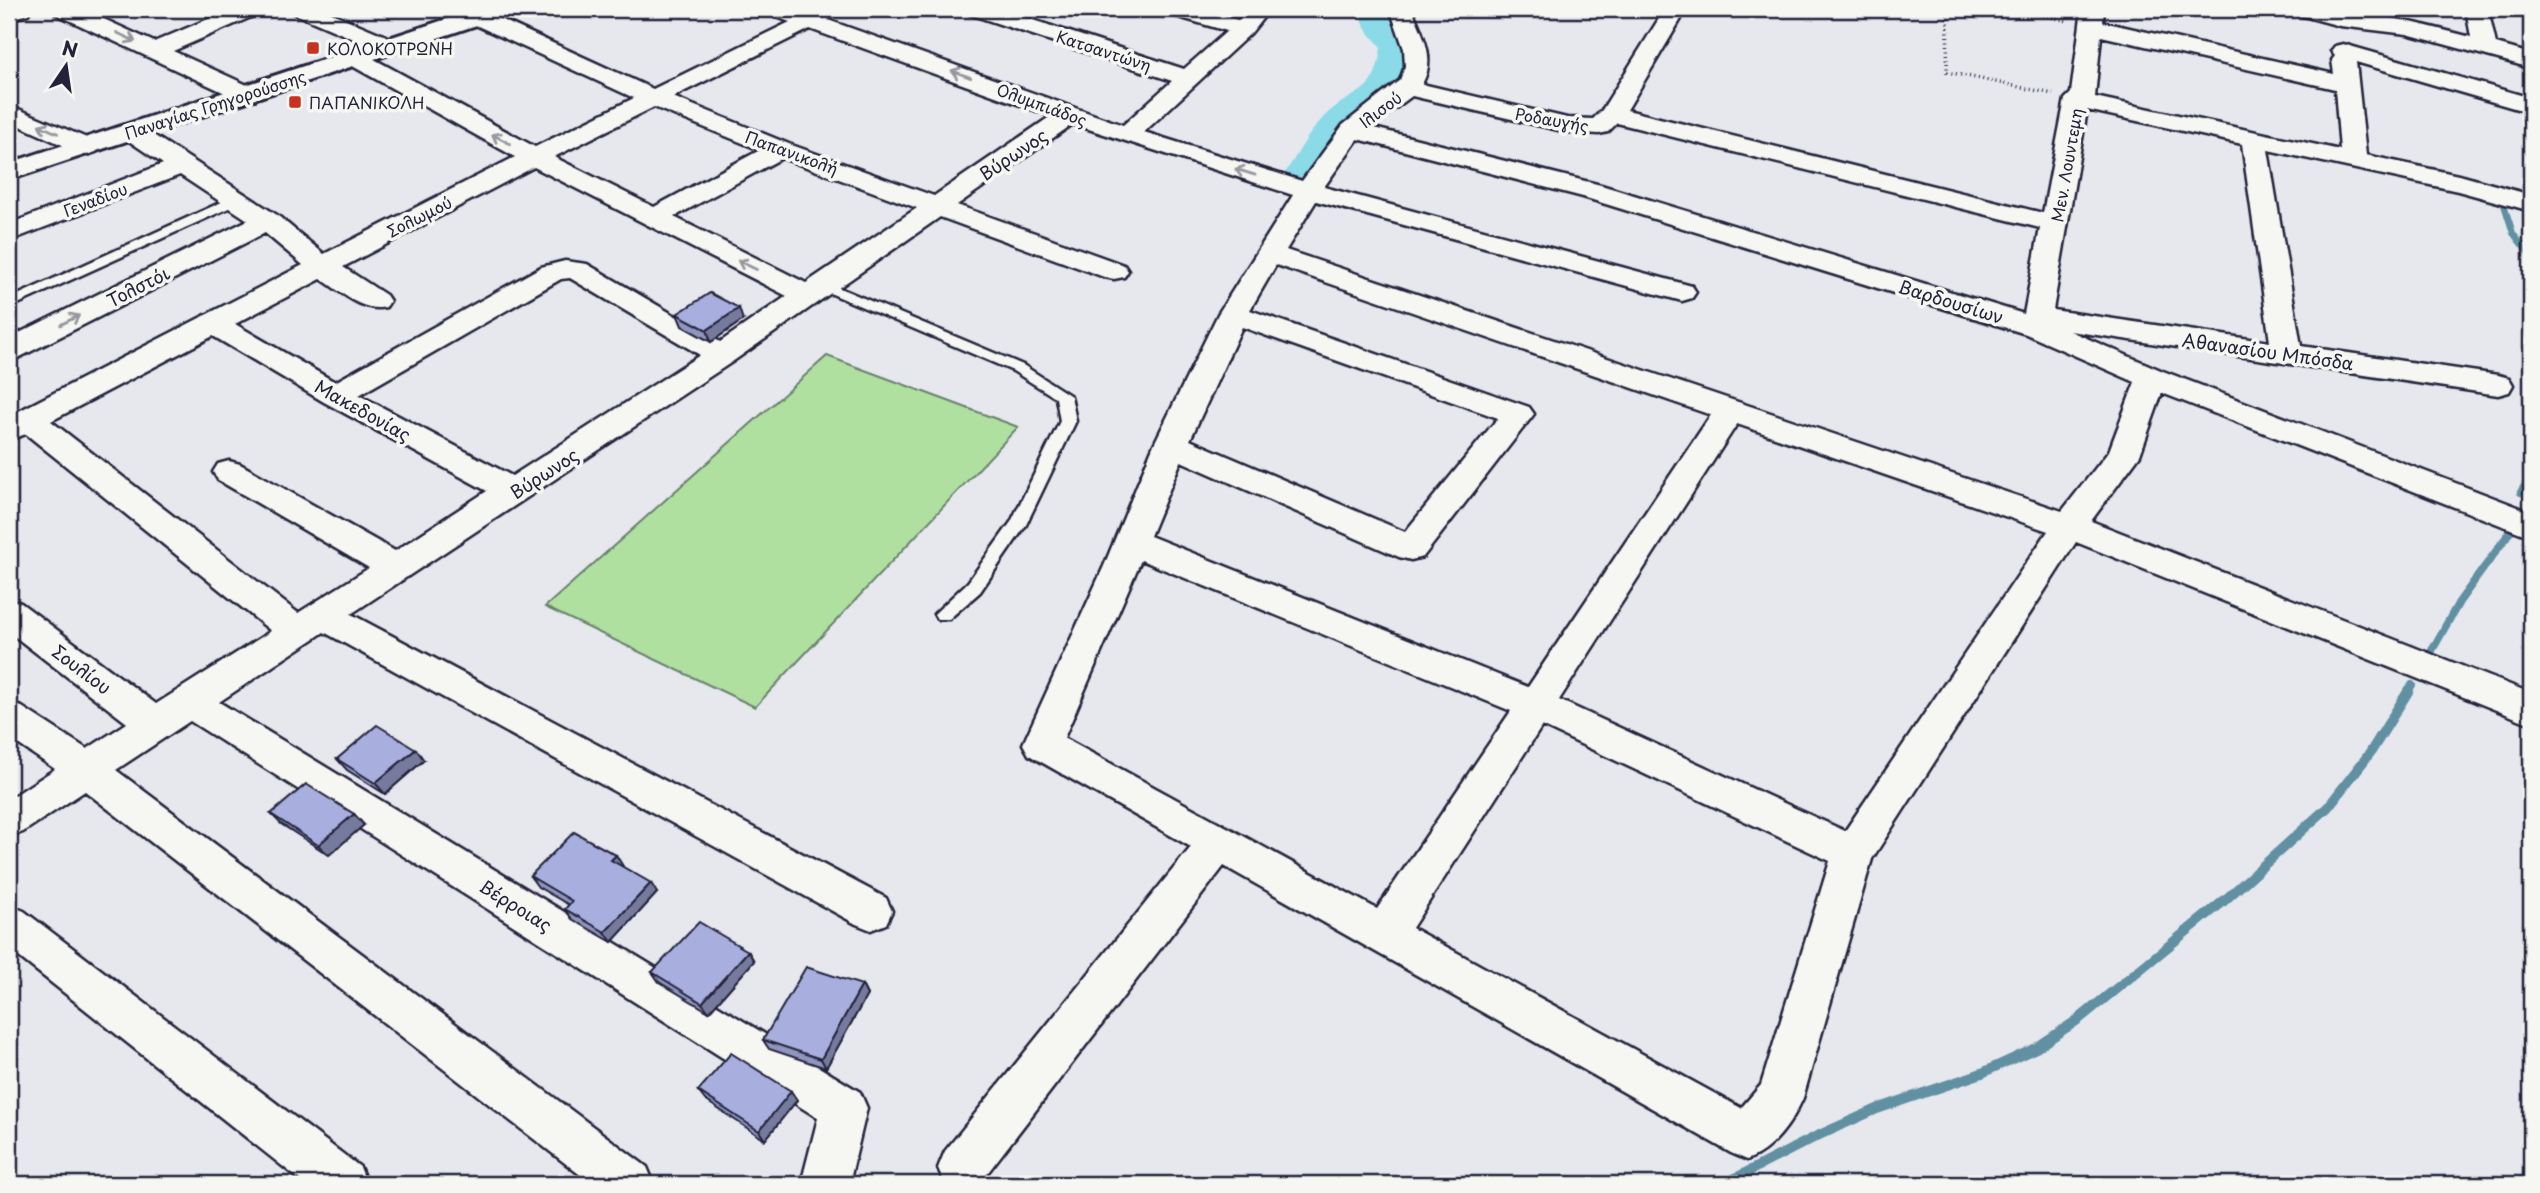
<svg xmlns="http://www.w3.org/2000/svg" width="2540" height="1193" font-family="'Playpen Sans',sans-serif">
	<rect width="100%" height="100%" fill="#e6e8ee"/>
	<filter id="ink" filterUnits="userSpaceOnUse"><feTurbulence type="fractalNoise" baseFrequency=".0143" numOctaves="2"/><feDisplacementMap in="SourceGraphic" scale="14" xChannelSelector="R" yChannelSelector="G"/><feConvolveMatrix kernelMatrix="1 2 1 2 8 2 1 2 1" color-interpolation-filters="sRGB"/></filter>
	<g filter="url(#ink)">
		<path fill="#b0e0a0" stroke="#69816e" stroke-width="2" d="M827,356L1018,427L755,707L545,607Z"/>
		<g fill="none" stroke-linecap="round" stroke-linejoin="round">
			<path stroke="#6190a2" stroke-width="6" d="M2502,199L2513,233L2531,257"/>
			<g stroke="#6190a2" stroke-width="8">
				<path d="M2521,492L2531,476"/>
				<path d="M2430,654L2459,602L2510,532"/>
				<path d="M2408,691L2412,685"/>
			</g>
			<path stroke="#6190a2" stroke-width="10" d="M1724,1184L1817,1136L1877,1109L1982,1073L2036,1048L2079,1019L2225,900L2328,807L2370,753L2409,690"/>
			<path fill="#8bdae7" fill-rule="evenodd" d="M1360,9H1392L1398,25L1415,45C1410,105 1386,96 1350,131C1336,145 1328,165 1317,181L1304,184L1291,181L1285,173C1297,155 1307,135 1322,119C1353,86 1375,101 1381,47L1365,28Z"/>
			<defs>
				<g id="service">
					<path d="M235,196L242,200L240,203L9,308V299Z"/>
					<path d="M823,281L1023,365L1071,396L1076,421L1026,525L980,592L949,619H937L934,614L968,582L1011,522L1060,421L1056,398L1013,371L818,288V282Z"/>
				</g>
				<g id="minor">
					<path d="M9,9H31L28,14L9,20Z"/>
					<path d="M53,9H82L154,42L232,9H261L258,14L173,51L256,89L259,94L256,99L247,101L238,99L56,14Z"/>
					<path d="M292,9H322L398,41L402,46L398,51H382L295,14Z"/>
					<path d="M765,9H797L808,13L819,9L829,10L832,15L828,20L1123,125L1172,81L969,14L966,9H999L1184,69L1227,31L1168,14L1165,9H1200L1238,20L1247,9H1270L1251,33L1144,132L1302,181L1343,125L1400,80L1405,66L1404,49L1390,9H1412C1422,34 1437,58 1422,84L1567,118L1593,119L1602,110L1665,9H1687L1627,110L2043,213L2065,99L2071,93L2082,9H2104L2103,22L2334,74L2332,60L2335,56L2331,51L2335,46L2343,44L2531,98V113L2356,62L2366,155L2463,176L2531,195V211L2458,191L2268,150L2301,346L2498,375L2509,378L2513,385L2509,392L2498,395L2070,331L2163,371L2531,512V537L2162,393L2140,455L2091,521L2531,693V724L2076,542L1872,859L1803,1098C1792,1123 1773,1150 1747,1160L1731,1153L1224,866L979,1184H945L938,1168L945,1151L1191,847L1029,755L1023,744L1104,566L1154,444L1218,314L1293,195L1073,124L957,205L1124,265L1128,271L1124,277L1114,279L1104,277L940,217L732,362L351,614L886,898L892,911L886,924L871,930L856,924L324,632L219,702L860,1092L867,1108L849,1184H801L818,1118L190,721L116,770L647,1167L654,1184H592L85,791L23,832L9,837V799L55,769L9,738V703L22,707L87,749L127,723L9,632V600L21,603L156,704L271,631L26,434L9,440V416L303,265L265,233L20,357L9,360V338L248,220L180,175L9,241V224L163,164L123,137L119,132L123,127L132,124L141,127L277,215L324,254L515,157L347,63L343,58L347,53H363L535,147L634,98L469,22L466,17L469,12H485L653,89L790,22L768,14ZM810,29L1051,116L934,196L789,144L673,97ZM2101,36L2335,89L2340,150L2095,97ZM1412,96L1567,132L1599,134L1608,132L1617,123L2040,228L2024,314L1601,185L1370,127ZM654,107L760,150L654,207L554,157ZM2087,110L2242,144L2270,342L2053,310ZM1358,139L1583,197L2026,334L2135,382L2109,451L2062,511L1286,250L1316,201L1682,301L1692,298L1696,292L1692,286L1324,187ZM782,158L917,208L806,283L674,217ZM534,167L787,296L720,342L587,264L565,261L541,267L335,382L235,324L321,279C340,291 363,313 386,307L390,301L386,295L343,267ZM1276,265L1711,415L1528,687L1150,536L1181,461L1399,557L1411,560L1423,557L1534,414L1529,407L1250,310ZM570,278L700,355L512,476L359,395L561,279ZM1242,327L1498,418L1405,532L1190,440ZM213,336L324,402L487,491L395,551L240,464L229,461L218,464L213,472L218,480L369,568L298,613L51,421ZM1737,424L2048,531L1845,831L1559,700ZM1141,560L1511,711L1377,909L1064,738ZM1542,726L1830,861L1761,1085L1741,1108L1412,928Z"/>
					<path d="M2293,9C2352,6 2414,22 2471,37L2466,9H2488L2496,44L2531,54V68L2407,34L2340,26L2296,14Z"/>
					<path d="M9,105L96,142L100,147L96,152L87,155L78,152L9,121Z"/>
					<path d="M9,905L24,911L360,1167L367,1184H305L9,949Z"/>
				</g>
				<path id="tertiary" d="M477,9H513L510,14L9,180V163Z"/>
			</defs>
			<use href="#service" stroke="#22223b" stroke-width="5"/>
			<use href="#minor" stroke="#22223b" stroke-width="5"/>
			<use href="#tertiary" stroke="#22223b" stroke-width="6"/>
			<g stroke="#22223b" stroke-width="3.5" stroke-dasharray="1 3.5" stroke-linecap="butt">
				<path d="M1948,9L1947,72L2053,94"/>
				<path d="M2017,9L2068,21"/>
			</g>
			<use href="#service" fill="#f6f6f2" fill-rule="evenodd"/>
			<use href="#minor" fill="#f6f6f2" fill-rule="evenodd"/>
			<use href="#tertiary" fill="#f6f6f2" fill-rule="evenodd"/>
		</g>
		<g fill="#9096c0" stroke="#22223b" stroke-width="2">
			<path d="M677,314L743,320L711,342L682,326Z"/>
			<path d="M337,759L424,760L385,794L347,770Z"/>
			<path d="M271,814H354L364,825L329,855L281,824Z"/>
			<path d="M616,855L622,867L657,893L612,942L572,919L565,909L569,905L538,887L530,876Z"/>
			<path d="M748,951L754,961L709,1012L659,982L652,972Z"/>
			<path d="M862,985L867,995L826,1068L769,1049L763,1040Z"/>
			<path d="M698,1091L797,1100L765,1140L705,1100Z"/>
		</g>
		<g fill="#767a9c" stroke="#22223b" stroke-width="2">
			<path d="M739,308L743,320L711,342L707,330Z"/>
			<path d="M416,749L424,760L385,794L375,783Z"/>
			<path d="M354,814L364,825L329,855L318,845Z"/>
			<path d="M616,855L623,866L618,871L611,860Z"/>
			<path d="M651,883L657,893L612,942L605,932Z"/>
			<path d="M748,951L754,961L709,1012L702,1003Z"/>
			<path d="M862,985L867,995L826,1068L821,1059Z"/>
			<path d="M791,1091L797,1100L765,1140L759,1131Z"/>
		</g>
		<g fill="#a8afdf" stroke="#22223b" stroke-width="2">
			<path d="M710,293L739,308L707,330L677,314Z"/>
			<path d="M377,725L416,749L375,783L337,759Z"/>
			<path d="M306,784L354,814L318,845L271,814Z"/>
			<path d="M574,832L616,855L611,860L651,883L605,932L565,909L572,901L530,876Z"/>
			<path d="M699,922L748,951L702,1003L652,972Z"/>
			<path d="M806,967L862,985L821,1059L763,1040Z"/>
			<path d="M731,1053L791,1091L759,1131L698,1091Z"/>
		</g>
		<defs><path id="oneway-shaft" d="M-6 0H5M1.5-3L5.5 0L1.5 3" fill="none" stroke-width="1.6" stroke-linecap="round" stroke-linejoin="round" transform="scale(1.75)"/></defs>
		<g stroke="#9797a0">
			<use href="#oneway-shaft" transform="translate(126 37) rotate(25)"/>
			<use href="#oneway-shaft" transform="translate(961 74) rotate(-160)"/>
			<use href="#oneway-shaft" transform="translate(48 129) rotate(-156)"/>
			<use href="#oneway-shaft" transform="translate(501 139) rotate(-151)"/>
			<use href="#oneway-shaft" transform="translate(1245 172) rotate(-163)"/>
			<use href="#oneway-shaft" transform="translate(747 265) rotate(-154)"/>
			<use href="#oneway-shaft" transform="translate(70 320) rotate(-27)"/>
		</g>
	</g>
	<g fill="#c8321e" stroke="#f6f6f2" stroke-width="2.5">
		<rect x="306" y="41" width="14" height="14" rx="3.5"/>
		<rect x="288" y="95" width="14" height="14" rx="3.5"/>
	</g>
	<g text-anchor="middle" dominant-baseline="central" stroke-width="7" stroke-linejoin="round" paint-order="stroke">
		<g font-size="16" fill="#22223b" stroke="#f6f6f2" text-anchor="start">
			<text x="327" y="48">ΚΟΛΟΚΟΤΡΩΝΗ</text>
			<text x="309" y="102">ΠΑΠΑΝΙΚΟΛΗ</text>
		</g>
		<g font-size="16" fill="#22223b" stroke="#f6f6f2">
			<text transform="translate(1104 50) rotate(18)">Κατσαντώνη</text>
			<text transform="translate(215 104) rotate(-18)">Παναγίας Γρηγορούσσης</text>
			<text transform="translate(1042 104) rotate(20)">Ολυμπιάδος</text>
			<text transform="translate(1380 109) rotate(-37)">Ιλισού</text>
			<text transform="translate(1552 119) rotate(10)">Ροδαυγής</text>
			<text transform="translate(792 152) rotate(20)">Παπανικολή</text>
			<text transform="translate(2066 165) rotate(-80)">Μεν. Λουντεμη</text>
			<text transform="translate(95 199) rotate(-21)">Γεναδίου</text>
			<text transform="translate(419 216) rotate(-27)">Σολωμού</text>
		</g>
		<g font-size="18" fill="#22223b" stroke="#f6f6f2">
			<text transform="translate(1013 154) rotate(-34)">Βύρωνος</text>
			<text transform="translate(138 286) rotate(-27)">Τολστόι</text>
			<text transform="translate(1951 301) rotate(17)">Βαρδουσίων</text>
			<text transform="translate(2268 351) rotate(8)">Αθανασίου Μπόσδα</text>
			<text transform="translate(363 410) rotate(29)">Μακεδονίας</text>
			<text transform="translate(544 473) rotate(-33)">Βύρωνος</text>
			<text transform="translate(82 669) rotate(37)">Σουλίου</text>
			<text transform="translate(516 905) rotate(32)">Βέρροιας</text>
		</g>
	</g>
	<rect width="2540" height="1193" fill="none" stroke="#f6f6f2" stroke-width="35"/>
	<rect x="18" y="18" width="2505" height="1158" fill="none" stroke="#22223b" stroke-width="2.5" filter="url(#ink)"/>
	<g transform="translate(66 66) rotate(13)" stroke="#f6f6f2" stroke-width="5" paint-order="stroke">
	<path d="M0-5L12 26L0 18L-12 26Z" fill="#22223b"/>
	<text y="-10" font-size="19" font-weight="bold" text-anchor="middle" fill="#22223b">N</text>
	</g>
</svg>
